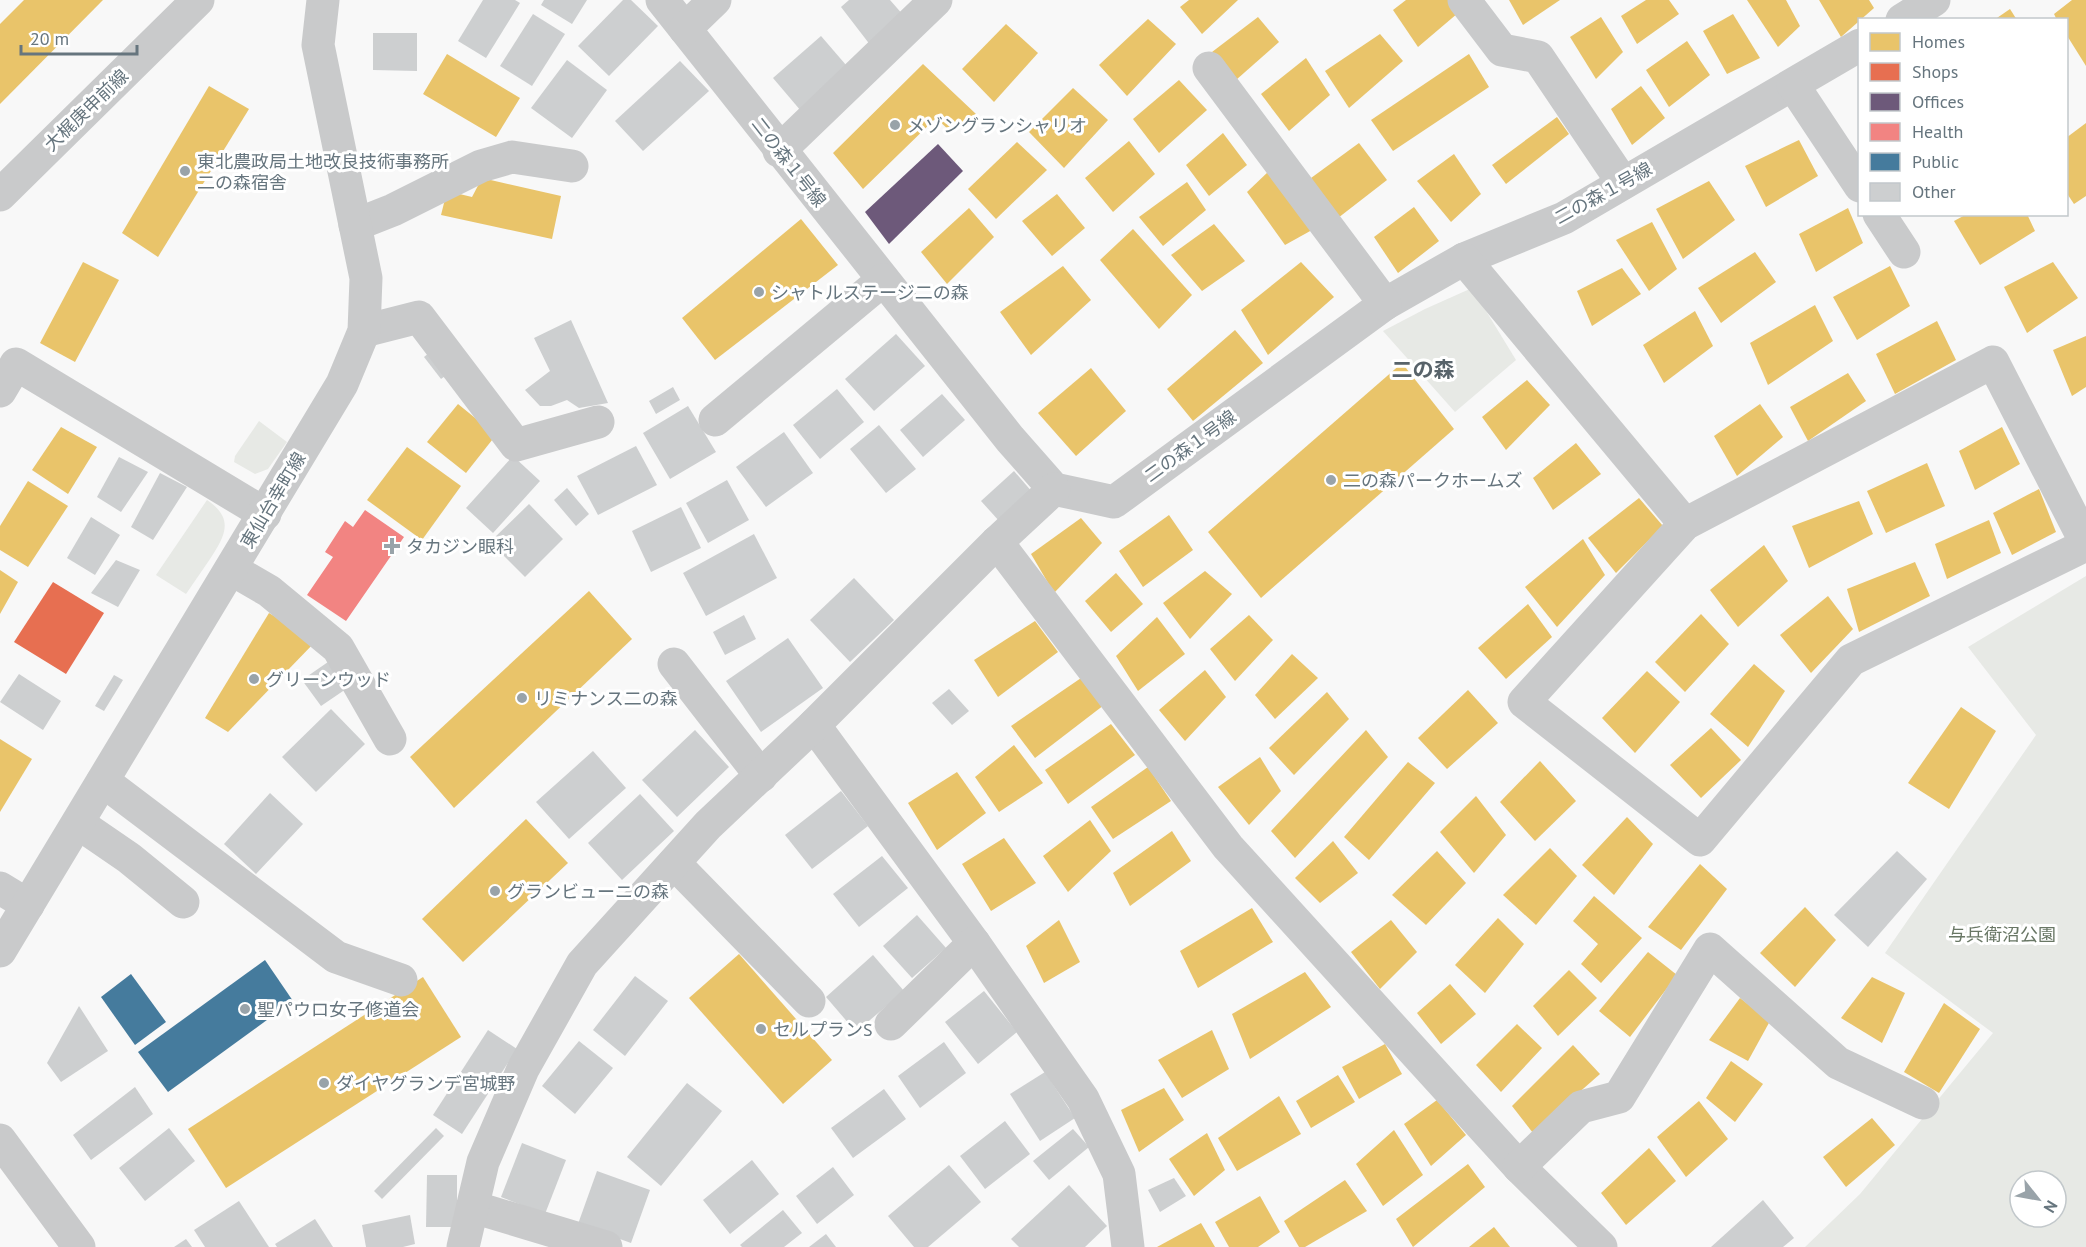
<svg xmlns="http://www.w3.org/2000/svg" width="2086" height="1247" font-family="'PT Sans','Noto Sans JP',sans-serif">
	<rect width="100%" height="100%" fill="#f8f8f8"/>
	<g fill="#e7e9e5" fill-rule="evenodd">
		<path d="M1472,288L1516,360L1455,412L1383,331L1425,309Z"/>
		<path d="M259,421L287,442L268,469L255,474L234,462L235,456Z"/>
		<path d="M207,500C235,519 225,536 210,559C202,571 194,582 186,594L156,575Z"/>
		<path d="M2086,576V1247H1805L1860,1194L1993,1033L1885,953L2036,735L1968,647ZM2020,1181H2056V1217H2020Z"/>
	</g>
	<g fill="#e9c46a">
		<path d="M24,0H103L0,104V24Z"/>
		<path d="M1189,0H1238L1202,34L1180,7Z"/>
		<path d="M1406,0H1449L1458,13L1418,47L1393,10Z"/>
		<path d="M1509,0H1560L1523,25Z"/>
		<path d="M1646,0H1669L1679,14L1637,44L1621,16Z"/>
		<path d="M1747,0H1786L1800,26L1778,47Z"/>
		<path d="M1819,0H1869L1874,8L1841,37Z"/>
		<path d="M2072,0H2086V66L2066,34V20H2057L2054,14Z"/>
		<path d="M2010,9L2017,20H1994Z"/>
		<path d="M1733,14L1760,58L1727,74L1703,31Z"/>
		<path d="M1258,17L1279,42L1236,80L1212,52Z"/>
		<path d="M1601,17L1623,52L1596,79L1570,37Z"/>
		<path d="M1148,19L1176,44L1127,96L1099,65Z"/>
		<path d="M1006,24L1038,53L994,102L962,69Z"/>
		<path d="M1380,34L1403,61L1349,108L1325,71Z"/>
		<path d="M1687,41L1710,75L1669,107L1646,70Z"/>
		<path d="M447,54L520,98L496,137L423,94Z"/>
		<path d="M1469,54L1489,87L1393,151L1371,120Z"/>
		<path d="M1306,58L1330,95L1289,131L1261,94Z"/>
		<path d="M923,64L976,114L952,133L936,118L863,189L833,153Z"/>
		<path d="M1179,80L1207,110L1159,153L1133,119Z"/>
		<path d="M209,86L249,109L158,257L122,233Z"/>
		<path d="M1641,86L1665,118L1632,145L1611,109Z"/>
		<path d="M1073,88L1108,120L1064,168L1029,132Z"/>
		<path d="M1557,117L1569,134L1506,184L1492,165Z"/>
		<path d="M2086,123V196L2074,204L2066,192V138Z"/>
		<path d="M1223,133L1247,165L1209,196L1186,165Z"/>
		<path d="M1799,140L1818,176L1766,207L1745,166Z"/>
		<path d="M1129,141L1155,174L1113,212L1085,178Z"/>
		<path d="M1017,142L1047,170L996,219L968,189Z"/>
		<path d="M1359,143L1387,180L1338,218L1311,178Z"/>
		<path d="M1454,154L1481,194L1451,222L1417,181Z"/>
		<path d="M1270,170L1312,230L1285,245L1247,192Z"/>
		<path d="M482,178L561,196L552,239L441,215L447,191L472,197Z"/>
		<path d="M1709,181L1735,220L1683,259L1656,209Z"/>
		<path d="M1187,182L1206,210L1163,246L1139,217Z"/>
		<path d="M1057,194L1085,228L1052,256L1022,221Z"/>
		<path d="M1414,207L1439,241L1398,273L1374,237Z"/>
		<path d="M969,208L994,237L947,284L921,252Z"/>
		<path d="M1848,208L1863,243L1816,272L1799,234Z"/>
		<path d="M1967,214H2027L2035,231L1980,265L1954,221Z"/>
		<path d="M801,219L838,265L715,360L682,318Z"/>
		<path d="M1652,222L1677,269L1649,291L1616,240Z"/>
		<path d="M1214,224L1245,261L1202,291L1171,255Z"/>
		<path d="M1133,229L1192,295L1159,329L1100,260Z"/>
		<path d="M1755,252L1776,282L1721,323L1698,288Z"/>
		<path d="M83,262L119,280L75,362L40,343Z"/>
		<path d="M1301,262L1334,297L1268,355L1241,310Z"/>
		<path d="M2053,262L2078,298L2027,333L2004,287Z"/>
		<path d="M1063,266L1091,300L1031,355L1000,312Z"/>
		<path d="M1890,266L1910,306L1857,340L1833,297Z"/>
		<path d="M1622,268L1641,294L1592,326L1577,291Z"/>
		<path d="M1815,305L1833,341L1768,385L1750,343Z"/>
		<path d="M1695,311L1713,346L1664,383L1643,345Z"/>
		<path d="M1937,321L1956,360L1895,394L1876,354Z"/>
		<path d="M1235,330L1263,363L1193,421L1167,389Z"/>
		<path d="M2086,336V387L2072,396L2053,350Z"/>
		<path d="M1402,363L1454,429L1261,598L1208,532Z"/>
		<path d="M1091,368L1126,411L1076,456L1038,413Z"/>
		<path d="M1848,373L1866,401L1808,441L1790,407Z"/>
		<path d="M1527,380L1550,405L1506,450L1482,417Z"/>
		<path d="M458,404L496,435L466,473L427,442Z"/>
		<path d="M1760,404L1783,437L1737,476L1714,436Z"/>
		<path d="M61,427L97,447L68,494L32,470Z"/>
		<path d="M2002,427L2020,464L1975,490L1959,451Z"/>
		<path d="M1576,443L1601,474L1553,510L1533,478Z"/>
		<path d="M407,447L461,486L422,540L367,500Z"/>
		<path d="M1927,463L1945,506L1886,533L1867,491Z"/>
		<path d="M28,481L68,506L28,567L0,550V526Z"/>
		<path d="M2039,489L2056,532L2012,555L1993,513Z"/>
		<path d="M1639,498L1663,526L1616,573L1588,538Z"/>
		<path d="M1859,501L1873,534L1809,568L1792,526Z"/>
		<path d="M1169,515L1193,550L1143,587L1119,551Z"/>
		<path d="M1081,518L1102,543L1054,593L1031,554Z"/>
		<path d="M1989,520L2001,553L1947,579L1935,544Z"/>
		<path d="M1583,539L1605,575L1557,627L1525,587Z"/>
		<path d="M1764,545L1788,581L1738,627L1710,590Z"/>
		<path d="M1915,562L1930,596L1859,632L1847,589Z"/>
		<path d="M0,570L18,582L0,614Z"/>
		<path d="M1205,571L1232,594L1190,639L1163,603Z"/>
		<path d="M1116,573L1143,604L1111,632L1085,601Z"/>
		<path d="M589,591L632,639L454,808L410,757Z"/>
		<path d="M1828,596L1853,629L1811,673L1780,635Z"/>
		<path d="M1528,604L1552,637L1506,679L1478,648Z"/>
		<path d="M269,613L316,641L228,732L205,718Z"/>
		<path d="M1701,614L1729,644L1685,692L1655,662Z"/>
		<path d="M1249,615L1273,640L1235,681L1210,649Z"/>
		<path d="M1157,617L1185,654L1138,691L1116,656Z"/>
		<path d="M1035,621L1058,652L998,697L974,660Z"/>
		<path d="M1292,654L1318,678L1275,719L1255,695Z"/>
		<path d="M1754,664L1785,691L1748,747L1710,714Z"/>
		<path d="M1205,670L1226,697L1185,741L1159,710Z"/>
		<path d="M1647,671L1680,702L1635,753L1602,718Z"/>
		<path d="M1084,676L1104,705L1035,758L1011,726Z"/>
		<path d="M1468,690L1498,723L1447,769L1418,738Z"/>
		<path d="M1327,692L1349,719L1294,775L1269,748Z"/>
		<path d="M1961,707L1996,731L1949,809L1908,783Z"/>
		<path d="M1111,724L1135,755L1068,804L1045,770Z"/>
		<path d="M1711,728L1741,760L1701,798L1670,765Z"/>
		<path d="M1366,730L1388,757L1295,858L1271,831Z"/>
		<path d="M0,739L32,759L0,812Z"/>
		<path d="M1014,745L1043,783L999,812L975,777Z"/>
		<path d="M1260,757L1281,791L1249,825L1218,787Z"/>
		<path d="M1540,761L1576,801L1535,841L1500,802Z"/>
		<path d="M1408,762L1435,783L1369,860L1344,837Z"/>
		<path d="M1148,767L1171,801L1113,839L1091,807Z"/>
		<path d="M957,772L986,813L937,850L908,803Z"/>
		<path d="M1476,796L1506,835L1474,873L1440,832Z"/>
		<path d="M1627,817L1653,844L1614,895L1582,865Z"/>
		<path d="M526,819L568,863L463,962L422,919Z"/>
		<path d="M1090,820L1111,851L1068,892L1043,856Z"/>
		<path d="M1172,831L1191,861L1130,906L1113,873Z"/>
		<path d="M1004,838L1036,883L991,911L962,864Z"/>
		<path d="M1333,841L1358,873L1320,903L1295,878Z"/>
		<path d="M1550,848L1577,876L1536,925L1503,895Z"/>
		<path d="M1437,851L1466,883L1426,925L1392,895Z"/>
		<path d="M1700,864L1727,889L1681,950L1648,927Z"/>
		<path d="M1594,896L1642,938L1601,983L1581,964L1598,944L1573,921Z"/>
		<path d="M1805,907L1836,940L1795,987L1760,953Z"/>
		<path d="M1252,908L1273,942L1198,988L1180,951Z"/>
		<path d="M1498,918L1524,944L1485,993L1455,965Z"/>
		<path d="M1059,920L1080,962L1044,983L1026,946Z"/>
		<path d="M1391,920L1417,952L1380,989L1351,952Z"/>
		<path d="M1648,952L1677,975L1630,1037L1599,1011Z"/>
		<path d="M739,954L832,1060L783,1104L689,998Z"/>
		<path d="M1569,970L1597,998L1558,1036L1533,1006Z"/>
		<path d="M1305,972L1331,1007L1250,1059L1232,1014Z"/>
		<path d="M423,977L461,1037L226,1188L188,1129Z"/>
		<path d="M1872,977L1905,993L1882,1043L1841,1018Z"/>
		<path d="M1450,984L1476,1014L1441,1044L1417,1013Z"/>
		<path d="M1740,998L1770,1021L1748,1061L1709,1040Z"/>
		<path d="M1944,1003L1980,1029L1939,1093L1904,1072Z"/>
		<path d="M1517,1024L1542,1048L1501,1092L1476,1065Z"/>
		<path d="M1212,1030L1229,1069L1182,1098L1158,1060Z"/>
		<path d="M1385,1044L1402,1074L1359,1099L1342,1067Z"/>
		<path d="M1573,1045L1600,1074L1533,1133L1512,1106Z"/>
		<path d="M1731,1061L1763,1084L1735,1122L1706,1098Z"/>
		<path d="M1338,1075L1355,1102L1311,1128L1296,1101Z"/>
		<path d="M1164,1088L1184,1120L1139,1152L1121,1110Z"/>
		<path d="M1279,1096L1301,1134L1237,1171L1218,1138Z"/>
		<path d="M1437,1100L1466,1135L1431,1166L1404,1124Z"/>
		<path d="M1699,1101L1728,1139L1686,1177L1657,1137Z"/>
		<path d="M1872,1118L1895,1145L1846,1187L1823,1157Z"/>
		<path d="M1394,1130L1423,1175L1383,1206L1356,1164Z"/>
		<path d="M1207,1133L1225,1170L1194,1196L1169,1159Z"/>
		<path d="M1649,1148L1676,1181L1626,1225L1601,1193Z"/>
		<path d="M1468,1164L1485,1187L1413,1247L1396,1219Z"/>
		<path d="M1345,1180L1367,1211L1305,1247H1299L1284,1221Z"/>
		<path d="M1260,1196L1280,1232L1258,1247H1229L1215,1222Z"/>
		<path d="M1201,1223L1215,1247H1157Z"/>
		<path d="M1494,1227L1510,1247H1469Z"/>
	</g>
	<path fill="#e76f51" d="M53,582L104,613L66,674L14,642Z"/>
	<path fill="#6d597a" d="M938,144L963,171L889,244L865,212Z"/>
	<path fill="#f28482" d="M365,510L404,537L346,621L307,595L333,557L325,552L345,521L353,527Z"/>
	<g fill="#457b9d">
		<path d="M265,960L293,1001L168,1092L138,1052Z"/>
		<path d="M131,974L166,1022L135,1045L101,997Z"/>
	</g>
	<g fill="#cdcfd0">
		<path d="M483,0H515L520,3L486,58L458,41Z"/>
		<path d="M544,0H587L572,24L541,5Z"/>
		<path d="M623,0H631L658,26L609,76L578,46Z"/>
		<path d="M849,0H890L904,16L871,46L841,7Z"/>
		<path d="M533,14L565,34L532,86L500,66Z"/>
		<path d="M373,33H417V71L373,70Z"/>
		<path d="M821,36L846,65L801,111L773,78Z"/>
		<path d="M567,60L607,90L572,138L531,108Z"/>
		<path d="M680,61L709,91L643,151L615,121Z"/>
		<path d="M571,320L608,403L579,408L567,400L551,406H540L525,390L550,371L534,338Z"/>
		<path d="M896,334L925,366L874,411L845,379Z"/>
		<path d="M435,348L452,371L441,379L424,357Z"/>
		<path d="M673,387L680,400L656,414L649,401Z"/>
		<path d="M837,389L864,422L820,459L793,425Z"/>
		<path d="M942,394L965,420L923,457L900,430Z"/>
		<path d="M688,406L716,452L670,479L643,433Z"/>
		<path d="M879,425L916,469L886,493L850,449Z"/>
		<path d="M784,432L813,473L766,507L736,467Z"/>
		<path d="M636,446L657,485L598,515L577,476Z"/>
		<path d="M513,456L540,481L493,533L466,508Z"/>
		<path d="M119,457L148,472L121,512L97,497Z"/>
		<path d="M1014,471L1033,493L1000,522L981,501Z"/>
		<path d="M160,473L187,487L153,540L131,527Z"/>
		<path d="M727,480L749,520L708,543L686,503Z"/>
		<path d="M567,488L589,514L576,526L554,500Z"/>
		<path d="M529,504L563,539L525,577L490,542Z"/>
		<path d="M681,507L701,548L651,572L632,531Z"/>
		<path d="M91,517L120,535L95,575L67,558Z"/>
		<path d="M754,534L777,578L706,616L683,573Z"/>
		<path d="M116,560L140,570L118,607L91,593Z"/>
		<path d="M854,578L894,620L850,662L810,620Z"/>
		<path d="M744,615L756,639L725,655L713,632Z"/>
		<path d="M788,638L823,688L761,732L726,681Z"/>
		<path d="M328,662L346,689L321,706L302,680Z"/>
		<path d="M19,674L61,701L43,730L0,702Z"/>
		<path d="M114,675L123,680L104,711L95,706Z"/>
		<path d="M949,689L969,711L952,725L932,703Z"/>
		<path d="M331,709L365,744L316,792L282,757Z"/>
		<path d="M695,730L729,767L677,817L642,780Z"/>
		<path d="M593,751L626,788L569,839L536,802Z"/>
		<path d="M841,791L868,826L812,869L785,835Z"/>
		<path d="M270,793L303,824L256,874L224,844Z"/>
		<path d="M640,794L674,831L622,880L588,843Z"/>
		<path d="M1897,851L1927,879L1868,947L1834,915Z"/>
		<path d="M882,856L908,888L859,927L833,894Z"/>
		<path d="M917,915L946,948L912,978L883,946Z"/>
		<path d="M873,955L904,991L856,1032L826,997Z"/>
		<path d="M635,976L668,1001L625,1056L593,1030Z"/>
		<path d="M984,991L1017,1032L978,1064L945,1022Z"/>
		<path d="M79,1006L108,1051L61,1082L47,1063Z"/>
		<path d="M488,1030L517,1049L462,1134L433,1115Z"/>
		<path d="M579,1041L613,1068L575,1114L542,1086Z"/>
		<path d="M944,1042L966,1073L920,1108L898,1076Z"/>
		<path d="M1045,1072L1075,1118L1040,1141L1010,1094Z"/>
		<path d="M687,1083L722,1111L661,1186L627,1157Z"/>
		<path d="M135,1087L153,1114L91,1160L73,1135Z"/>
		<path d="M884,1089L906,1119L853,1158L831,1128Z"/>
		<path d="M1005,1121L1030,1154L985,1189L960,1156Z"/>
		<path d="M169,1128L195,1161L145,1201L119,1168Z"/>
		<path d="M436,1128L444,1136L382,1199L374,1191Z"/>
		<path d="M1073,1129L1089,1147L1049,1180L1033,1161Z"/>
		<path d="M522,1143L566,1160L545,1214L501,1197Z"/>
		<path d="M752,1160L779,1194L730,1234L703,1200Z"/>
		<path d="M949,1165L981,1202L928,1247H914L888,1216Z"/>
		<path d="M833,1167L854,1195L817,1224L796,1196Z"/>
		<path d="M597,1171L650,1190L631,1243L578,1224Z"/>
		<path d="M427,1175H457V1227H426Z"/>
		<path d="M1174,1178L1186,1196L1160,1212L1148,1190Z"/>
		<path d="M1069,1185L1107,1226L1085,1247H1019L1011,1239Z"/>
		<path d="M1763,1200L1794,1238L1783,1247H1711Z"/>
		<path d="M239,1201L269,1247H205L194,1230Z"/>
		<path d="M783,1210L802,1233L784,1247H742L740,1245Z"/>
		<path d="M410,1215L415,1244L403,1247H366L362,1225Z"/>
		<path d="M315,1219L333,1247H277L275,1244Z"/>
		<path d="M826,1234L836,1247H809Z"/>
		<path d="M186,1239L192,1247H174Z"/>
	</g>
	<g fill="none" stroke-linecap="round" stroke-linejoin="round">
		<g stroke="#c9cacb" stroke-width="33">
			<path d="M662,0L1010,439L1054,489L1114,502L1385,304L1464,259L1564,218L1860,45"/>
			<path d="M1464,0L1502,50L1538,57L1623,183"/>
			<path d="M1902,20L1934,0"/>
			<path d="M685,29L715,0"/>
			<path d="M1209,68L1385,304"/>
			<path d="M1793,85L1860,186"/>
			<path d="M779,151L936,0"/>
			<path d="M0,195L198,0"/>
			<path d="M1879,214L1904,252"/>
			<path d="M355,225L393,210L481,166L512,157L572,166"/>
			<path d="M1464,259L1685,524"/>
			<path d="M364,331L419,317L516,445L598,422"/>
			<path d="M0,391L16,364L265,514"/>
			<path d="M715,420L883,280"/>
			<path d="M997,542L1228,847L1519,1167L1601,1247"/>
			<path d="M2086,543L1993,362L1685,524L1524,702L1700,840L1851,660L2086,545"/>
			<path d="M231,569L269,591L338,648L390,739"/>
			<path d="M674,664L761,776"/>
			<path d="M814,725L974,943L1083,1099L1119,1174L1128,1247"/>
			<path d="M103,781L336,957L401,980"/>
			<path d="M78,823L129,858L183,902"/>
			<path d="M674,863L809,1001"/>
			<path d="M0,888L28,905"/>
			<path d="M0,951L342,384L364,331L366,278L318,45L323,0"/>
			<path d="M891,1024L974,943"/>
			<path d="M0,1140L79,1247"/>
			<path d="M1519,1167L1581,1107L1619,1097L1710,949L1838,1063L1923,1103"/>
			<path d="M473,1207L606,1247"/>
			<path d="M463,1247L483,1162L523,1069L582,964L708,825L814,725L997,542L1054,489"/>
		</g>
	</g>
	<g fill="#99a3a9" stroke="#fff" stroke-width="2">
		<circle cx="895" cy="125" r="6"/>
		<circle cx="185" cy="171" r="6"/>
		<circle cx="759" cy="292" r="6"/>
		<circle cx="1331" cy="480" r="6"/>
		<path d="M389 537h6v6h6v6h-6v6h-6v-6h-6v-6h6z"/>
		<circle cx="254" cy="679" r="6"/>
		<circle cx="522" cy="698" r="6"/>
		<circle cx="495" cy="891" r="6"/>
		<circle cx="245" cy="1009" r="6"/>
		<circle cx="761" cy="1029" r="6"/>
		<circle cx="324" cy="1083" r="6"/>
	</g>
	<g text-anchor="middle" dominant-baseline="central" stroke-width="6" stroke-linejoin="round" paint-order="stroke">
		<g font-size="18" fill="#66757e" stroke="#fff">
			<text transform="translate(86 110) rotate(-44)">大梶庚申前線</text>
			<text transform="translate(789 162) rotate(52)">二の森１号線</text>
			<text transform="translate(1603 193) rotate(-29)">二の森１号線</text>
			<text transform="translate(1190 446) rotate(-36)">二の森１号線</text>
			<text transform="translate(273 500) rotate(-59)">東仙台幸町線</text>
		</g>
		<g font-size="18" fill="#66757e" stroke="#fff" text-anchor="start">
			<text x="907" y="125">メゾングランシャリオ</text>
			<text x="197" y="161">東北農政局土地改良技術事務所<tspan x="197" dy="21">二の森宿舎</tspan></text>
			<text x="771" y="292">シャトルステージ二の森</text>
			<text x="1343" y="480">二の森パークホームズ</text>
			<text x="406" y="546">タカジン眼科</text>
			<text x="266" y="679">グリーンウッド</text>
			<text x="534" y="698">リミナンス二の森</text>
			<text x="507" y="891">グランビューニの森</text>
			<text x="257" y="1009">聖パウロ女子修道会</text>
			<text x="773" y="1029">セルプランS</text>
			<text x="336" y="1083">ダイヤグランデ宮城野</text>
		</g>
		<g font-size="18" fill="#697765" stroke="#fff">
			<text x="2002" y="934">与兵衛沼公園</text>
		</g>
		<g font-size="21" font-weight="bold" fill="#58636a" stroke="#fff">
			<text x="1423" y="369">二の森</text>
		</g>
	</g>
	<rect x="1858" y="18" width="210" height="198" fill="#ffffff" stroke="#c2c8cb" stroke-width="1.5"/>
	<rect x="1870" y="33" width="30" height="18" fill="#e9c46a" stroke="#c2c8cb" stroke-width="1.5"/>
	<text x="1912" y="48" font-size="18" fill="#66757e">Homes</text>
	<rect x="1870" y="63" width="30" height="18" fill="#e76f51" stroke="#c2c8cb" stroke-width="1.5"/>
	<text x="1912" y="78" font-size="18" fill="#66757e">Shops</text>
	<rect x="1870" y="93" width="30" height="18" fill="#6d597a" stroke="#c2c8cb" stroke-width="1.5"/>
	<text x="1912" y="108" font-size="18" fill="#66757e">Offices</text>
	<rect x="1870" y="123" width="30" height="18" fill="#f28482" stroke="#c2c8cb" stroke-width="1.5"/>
	<text x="1912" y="138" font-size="18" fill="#66757e">Health</text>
	<rect x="1870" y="153" width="30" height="18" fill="#457b9d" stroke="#c2c8cb" stroke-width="1.5"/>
	<text x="1912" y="168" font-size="18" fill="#66757e">Public</text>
	<rect x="1870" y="183" width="30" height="18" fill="#cdcfd0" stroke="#c2c8cb" stroke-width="1.5"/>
	<text x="1912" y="198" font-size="18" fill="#66757e">Other</text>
	<g transform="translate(2038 1199) rotate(121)"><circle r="28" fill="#ffffff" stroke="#c2c8cb" stroke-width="1.5"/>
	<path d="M0-4.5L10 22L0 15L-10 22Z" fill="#99a3a9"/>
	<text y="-9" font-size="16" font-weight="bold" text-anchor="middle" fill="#66757e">N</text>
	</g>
	<path d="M21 45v9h116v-9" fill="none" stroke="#66757e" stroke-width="3"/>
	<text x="30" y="45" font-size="18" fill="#66757e" stroke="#ffffff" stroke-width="4.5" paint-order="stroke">20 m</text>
</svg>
